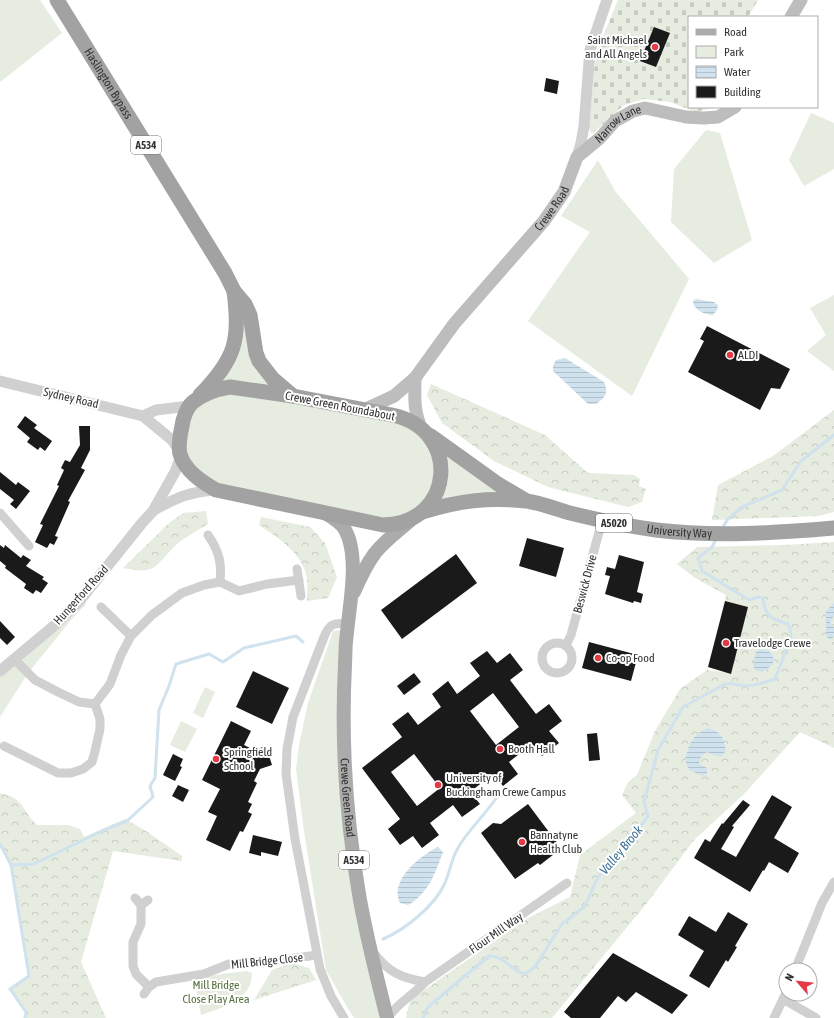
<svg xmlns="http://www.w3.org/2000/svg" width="834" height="1018" font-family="'Asap Condensed',sans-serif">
	<defs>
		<pattern id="forest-crowns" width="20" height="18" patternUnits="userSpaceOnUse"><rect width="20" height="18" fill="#e6ecdf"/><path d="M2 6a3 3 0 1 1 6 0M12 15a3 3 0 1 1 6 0" fill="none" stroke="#c6cbc0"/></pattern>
		<pattern id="cemetery-stones" width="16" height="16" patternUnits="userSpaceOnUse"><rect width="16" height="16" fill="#e6ecdf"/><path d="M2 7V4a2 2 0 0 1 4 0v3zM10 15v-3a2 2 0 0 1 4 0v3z" fill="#c6cbc0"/></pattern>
		<pattern id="water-rules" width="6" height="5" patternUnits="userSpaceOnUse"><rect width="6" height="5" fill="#cfe2ee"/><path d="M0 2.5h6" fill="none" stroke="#b2c2cd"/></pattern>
	</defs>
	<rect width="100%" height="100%" fill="#fff"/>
	<g fill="#e6ecdf">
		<path d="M0,0H40L62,33L0,82Z"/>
		<path d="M811,113L834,123V169L804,186L789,160Z"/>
		<path d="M706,130L720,133L752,240L714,263L671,222L674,169Z"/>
		<path d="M598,160L615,191L689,279L632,396L528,321L590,232L561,216Z"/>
		<path d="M234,291L256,353L293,396L400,416L525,501L488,500L408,523L216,490L190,471L182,423L227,363Z"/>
		<path d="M834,295V371L807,351L826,335L810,308Z"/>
		<path d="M81,599L86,604L71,620L28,673L0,717V671Z"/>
		<path d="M340,630L338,749L383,1018H354L346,1005L326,970L304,831L296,769L299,745L308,703L333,631Z"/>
		<path d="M205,687L215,692L203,718L193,713Z"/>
		<path d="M181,721L197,729L185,752L170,745Z"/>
		<path d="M246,971L252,973C253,1000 221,1008 201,1015L195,981L215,975Z"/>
	</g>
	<g fill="url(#forest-crowns)">
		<path d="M431,384L545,435L588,473L634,475L640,479L639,486L646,489L642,502L628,507L548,487L494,461L442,423L427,395Z"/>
		<path d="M834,410V512L819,516L712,520L718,485L773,456Z"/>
		<path d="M206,511L208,524C197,531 185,537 176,545C154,566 158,575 123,568L168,524L183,513Z"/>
		<path d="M261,517L310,527L325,543L337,577L328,598L307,601C307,594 308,586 307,579C304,554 277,537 259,525Z"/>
		<path d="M834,542V748L800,732L745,793L694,840L647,903L552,1018H406L410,1000L528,918L570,897L580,855L636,813L622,795L628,782L637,775L655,731L680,689L707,670L731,673L748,607L725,601L726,595L695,578L677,564L697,547L785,545Z"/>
		<path d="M0,793C26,799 20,809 37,825H68L80,829L84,837L125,819L143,829L182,856V861L113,851L81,962L106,1018H25L26,1012L10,989L29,976L11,865L0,844Z"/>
		<path d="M291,963L309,968L316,980L254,1000L272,970Z"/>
	</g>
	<path fill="url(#cemetery-stones)" d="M618,0H758L748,17H689V107H714L696,112L670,102L644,99L624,105L592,134L589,129L594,70L598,48Z"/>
	<g fill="url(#water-rules)">
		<path d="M696,299L714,302L718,305L717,310L713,315C706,315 693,310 693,301Z"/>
		<path d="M565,358L604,382C609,393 605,398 596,404H588L553,371V366L556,360Z"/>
		<path d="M834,603V616L830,622L834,628V636L832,639H828L826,633V611Z"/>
		<path d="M765,649L772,654L774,661C769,669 764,674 755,670L753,665L756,652L759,650Z"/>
		<path d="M708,728C721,732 724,737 726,751L720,757L707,752L701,756L699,764L707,768V774L703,776L689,770L685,760C689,744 692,735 708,728Z"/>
		<path d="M438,847L443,852C435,873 429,893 408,905L400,903C389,880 420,856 438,847Z"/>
	</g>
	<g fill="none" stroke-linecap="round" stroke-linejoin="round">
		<g stroke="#cfe2ee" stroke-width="3">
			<path d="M722,529L727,520L742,507L782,490L801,461L834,435"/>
			<path d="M0,844L11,865L29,976L10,989L26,1012L25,1018"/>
			<path d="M11,865L34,864L104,830L127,821L153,797L150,786L155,778L159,710L169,686L176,664L209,654L223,662L244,648L296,636L303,642"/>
			<path d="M383,939C405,930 434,906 444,885C450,873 451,859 458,848C468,830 485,815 497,797"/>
			<path d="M423,1018L428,1007L489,956C504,955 511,971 525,974L535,967L561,925L585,906L598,877L644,822L648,816L644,802L658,750L683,707L725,684C732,682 737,685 744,686C755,686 766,682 775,679L791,638L790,629L788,624C770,618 766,618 763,598L758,597L749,600L702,571L698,558L712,547L716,539"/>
		</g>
	</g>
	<g fill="#1a1a1a" fill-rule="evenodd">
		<path d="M654,27L670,33L656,67L640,61Z"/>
		<path d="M546,78L559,81L557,94L544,91Z"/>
		<path d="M707,326L790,369L780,389L771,388L760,410L688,372L704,341L700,339Z"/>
		<path d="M25,416L37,425L34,428L52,441L45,451L40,447L38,450L27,442L30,438L17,427Z"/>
		<path d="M79,426H90V450L81,468L85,470L68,501L70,502L55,536L58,537L54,545L50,543L47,548L35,542L43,525L40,524L59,486L57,485L64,470L61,468L65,460L70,462L80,445Z"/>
		<path d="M0,472L16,485L18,482L30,491L16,509L10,504L14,500L0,489Z"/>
		<path d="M527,538L564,548L556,577L519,566Z"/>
		<path d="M0,545L4,548L5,545L21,558L23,555L31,560L26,566L44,577L42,579L48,583L41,593L36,590L33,594L24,588L26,584L5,568L6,566L0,561Z"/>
		<path d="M456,554L477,583L402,639L381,610Z"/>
		<path d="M619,555L644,562L637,592L643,594L641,603L634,601L633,603L605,594L610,576L605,575L607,567L615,569Z"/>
		<path d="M725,601L748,607L731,674L708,667Z"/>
		<path d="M0,621L15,637L7,645L0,638Z"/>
		<path d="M589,642L638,655L631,681L582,668Z"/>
		<path d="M487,651L497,663L510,653L523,670L510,680L536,714L549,704L562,721L549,731L559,743L542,756L532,744L509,762L518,774L503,786L493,774L470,792L480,804L462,817L453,805L430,823L439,835L422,848L413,836L400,845L388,829L400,819L362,768L402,737L392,724L408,712L418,725L441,707L432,694L448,681L457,694L480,676L470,663ZM493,693L519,727L496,745L470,711ZM414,754L440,788L417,806L391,772Z"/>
		<path d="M253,671L289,688L272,724L236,707Z"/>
		<path d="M414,673L421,682L404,695L397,686Z"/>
		<path d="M231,721L251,731L244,745L254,750L266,746L272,765L260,769L254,781L257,783L248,802L252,804L248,812L252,814L243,832L240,831L230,851L206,840L217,816L208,812L220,789L202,780Z"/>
		<path d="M597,733L600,760L589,761L587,734Z"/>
		<path d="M173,754L183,759L180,766L182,767L175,781L163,775Z"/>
		<path d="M178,785L189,790L183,802L172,796Z"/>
		<path d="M772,795L792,807L774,838L799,853L788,873L769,862L764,871L763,870L750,892L694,858L705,839L710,842L722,823L723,824L743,800L750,805L732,826L734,827L721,849L736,857Z"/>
		<path d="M528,804L558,844L555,847L558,851L540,865L538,863L515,879L481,833L493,823L501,824Z"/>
		<path d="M253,835L282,842L278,856L261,852V856L249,853Z"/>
		<path d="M728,912L748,924L735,946L737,947L728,962L726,960L709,988L689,976L704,951L678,935L689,916L716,932Z"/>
		<path d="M613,953L688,995L672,1014L636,992L626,1002L618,996L600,1018H571L564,1012Z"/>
	</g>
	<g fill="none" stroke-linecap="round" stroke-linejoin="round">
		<g stroke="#d0d0d0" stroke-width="9">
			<path d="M0,513L29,546"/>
			<path d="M208,535C219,551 222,563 220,582"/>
			<path d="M297,569L301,596"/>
			<path d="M101,607L131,636"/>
			<circle cx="557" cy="658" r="15"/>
			<path d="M566,645L571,635L602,521"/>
			<path d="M14,659L35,680L58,692L79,702L95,704L110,684L121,655L131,636L152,615L182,593L204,585L220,582L239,591L267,584L299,580"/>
			<path d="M4,746L58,773H71L83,769L92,762L95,751L100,729V719L95,704"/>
			<path d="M135,898L141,905L148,900"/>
			<path d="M141,905V924L133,942V966L136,974L149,987"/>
			<path d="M373,952C388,972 401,978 425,982"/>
			<path d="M795,970L822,903L834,882"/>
			<path d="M144,994L149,987L156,982L204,974L229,964L259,963L317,955"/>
			<path d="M783,999L816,1018"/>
			<path d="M344,1018L331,996L320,969L295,839L286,774L287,749L293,717L324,637C329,624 334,622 348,624"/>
			<path d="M388,1018C399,1001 413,996 425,982L567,883"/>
			<path d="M774,1018L786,993"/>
		</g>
		<g stroke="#d0d0d0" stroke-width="11">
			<path d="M577,157L581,143L584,126L590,50L607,0"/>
			<path d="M0,381L143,416L172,440L180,452"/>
			<path d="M143,416L156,410L189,406"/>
			<path d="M154,510C178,497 189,492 216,490"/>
			<path d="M0,671L55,625L81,599L142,523L153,511L175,472L181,456"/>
		</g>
		<g stroke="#bdbdbd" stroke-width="13">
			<path d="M791,17L801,0"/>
			<path d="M415,378C415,399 413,407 421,428"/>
			<path id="s1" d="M364,410L394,396L415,378L454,324L544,221L564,192L577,157L600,138L615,121L633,111L645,108L686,117L704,118L718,117L735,107"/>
		</g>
		<g stroke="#ababab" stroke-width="14">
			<path id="s2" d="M325,513C333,518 339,521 344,528C359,552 351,597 348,623C346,637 345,651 345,665C341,742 346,818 359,894C366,936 377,977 387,1018"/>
			<path d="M354,592C360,578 366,565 375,553C386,539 401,529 414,517"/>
		</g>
		<g stroke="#a2a2a2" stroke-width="15">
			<path id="s3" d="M57,0L225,273L234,291L245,304L250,315L256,353L259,361L273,379L293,396"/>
			<path d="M230,387L293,396L392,415C462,429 455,524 383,525L216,490C202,482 185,471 180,454C178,445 180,435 182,426C183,418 187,407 193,402C204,393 217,389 230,387Z"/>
			<path d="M200,395C236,358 240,341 234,291"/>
			<path d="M431,436L498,484L525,500"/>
			<path id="s4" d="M422,512C459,501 487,497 526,501C541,503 556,509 570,513C598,520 627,526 656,530C715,537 775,533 834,528"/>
		</g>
	</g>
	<g fill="#e63946" stroke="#fff" stroke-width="1.5">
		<circle cx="655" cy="47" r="4"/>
		<circle cx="730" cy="355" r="4"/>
		<circle cx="726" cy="643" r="4"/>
		<circle cx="598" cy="658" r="4"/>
		<circle cx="500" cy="749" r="4"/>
		<circle cx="216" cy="759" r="4"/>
		<circle cx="438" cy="785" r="4"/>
		<circle cx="522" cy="842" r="4"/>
	</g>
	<g text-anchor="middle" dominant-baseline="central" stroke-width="4" stroke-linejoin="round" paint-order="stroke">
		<g fill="#fff" stroke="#707070" stroke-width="1">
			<rect x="131" y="136" width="30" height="18" rx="3"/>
			<rect x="596" y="514" width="36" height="18" rx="3"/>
			<rect x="339" y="851" width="30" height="18" rx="3"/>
		</g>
		<g font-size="11" font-weight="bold" fill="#333">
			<text x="146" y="145">A534</text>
			<text x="614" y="523">A5020</text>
			<text x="354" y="860">A534</text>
		</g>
		<g font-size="12" fill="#333" stroke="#fff" text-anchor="start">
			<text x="647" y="40" text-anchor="end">Saint Michael<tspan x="647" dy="14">and All Angels</tspan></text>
			<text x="738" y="355">ALDI</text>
			<text x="734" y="643">Travelodge Crewe</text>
			<text x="606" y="658">Co-op Food</text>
			<text x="508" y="749">Booth Hall</text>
			<text x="224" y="752">Springfield<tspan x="224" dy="14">School</tspan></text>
			<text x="446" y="778">University of<tspan x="446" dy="14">Buckingham Crewe Campus</tspan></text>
			<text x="530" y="835">Bannatyne<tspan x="530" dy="14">Health Club</tspan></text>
		</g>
		<g font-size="12" fill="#333" stroke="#fff">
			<text stroke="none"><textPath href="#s3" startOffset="98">Haslington Bypass</textPath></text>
			<text stroke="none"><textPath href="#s1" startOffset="390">Narrow Lane</textPath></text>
			<text stroke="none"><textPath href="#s1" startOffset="279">Crewe Road</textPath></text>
			<text transform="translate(71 398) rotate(13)">Sydney Road</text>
			<text transform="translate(340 406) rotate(11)">Crewe Green Roundabout</text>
			<text stroke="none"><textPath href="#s4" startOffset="262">University Way</textPath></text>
			<text transform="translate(585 584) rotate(-75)">Beswick Drive</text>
			<text transform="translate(81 595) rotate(-48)">Hungerford Road</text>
			<text stroke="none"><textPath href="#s2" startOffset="296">Crewe Green Road</textPath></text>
			<text transform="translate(496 933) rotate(-35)">Flour Mill Way</text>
			<text transform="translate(267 961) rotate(-6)">Mill Bridge Close</text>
		</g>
		<g font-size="12" fill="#56703f" stroke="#fff">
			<text x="216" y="985">Mill Bridge<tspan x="216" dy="14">Close Play Area</tspan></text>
		</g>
		<g font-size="13" font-style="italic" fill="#3f7597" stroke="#fff">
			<text transform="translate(621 850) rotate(-50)">Valley Brook</text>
		</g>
	</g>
	<rect x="688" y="16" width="130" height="92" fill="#ffffff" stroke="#adadad"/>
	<rect x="696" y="29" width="20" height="6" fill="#ababab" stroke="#adadad"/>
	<text x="724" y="36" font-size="12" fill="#333333">Road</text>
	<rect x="696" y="46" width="20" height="12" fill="#e6ecdf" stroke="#adadad"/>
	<text x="724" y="56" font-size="12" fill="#333333">Park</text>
	<rect x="696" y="66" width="20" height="12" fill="url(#water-rules)" stroke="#adadad"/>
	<text x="724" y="76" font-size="12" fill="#333333">Water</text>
	<rect x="696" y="86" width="20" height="12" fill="#1a1a1a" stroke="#adadad"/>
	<text x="724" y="96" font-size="12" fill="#333333">Building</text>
	<g transform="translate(798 982) rotate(298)"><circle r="19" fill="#ffffff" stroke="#adadad"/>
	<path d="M0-3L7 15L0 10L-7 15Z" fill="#e63946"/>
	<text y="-6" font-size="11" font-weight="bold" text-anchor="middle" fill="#333333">N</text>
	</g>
</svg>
